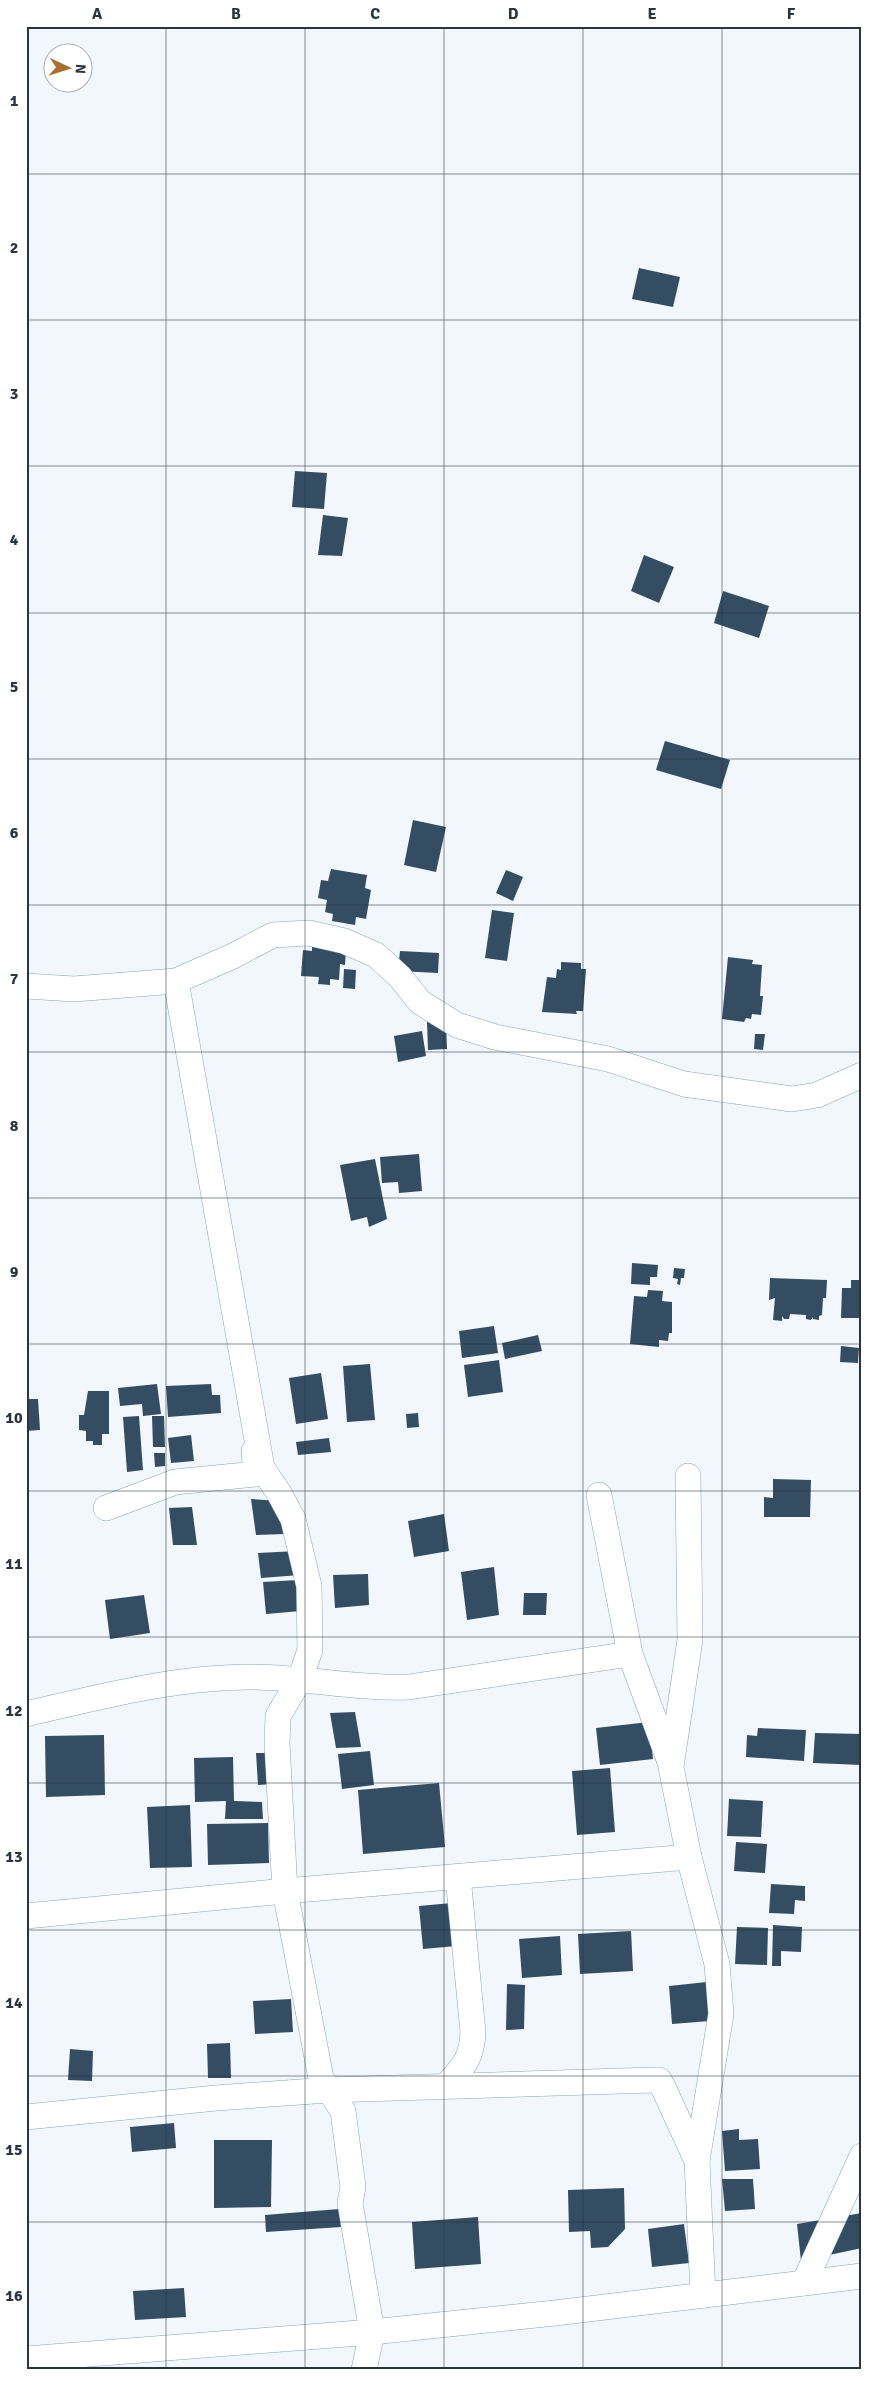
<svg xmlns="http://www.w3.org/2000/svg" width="888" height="2396" font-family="Signika,sans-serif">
	<rect width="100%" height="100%" fill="#f1f7fd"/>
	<g fill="#344d63">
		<path d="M639,268L680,277L673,307L632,299Z"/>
		<path d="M295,471L327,473L324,509L292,507Z"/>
		<path d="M323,515L348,518L342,556L318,555Z"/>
		<path d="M644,555L674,567L659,603L631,591Z"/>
		<path d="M723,591L769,606L759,638L714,623Z"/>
		<path d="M665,741L730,760L721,789L656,770Z"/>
		<path d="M413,820L446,827L436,872L404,865Z"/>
		<path d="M331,869L367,875L365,888L371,890L366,919L356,917L355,925L332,921L333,914L325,912L327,900L318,898L321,880L328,881Z"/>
		<path d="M506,870L523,877L513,901L496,893Z"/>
		<path d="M492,910L514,913L507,961L485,958Z"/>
		<path d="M312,946L346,949L345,965L340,964L339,980L330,979V985L318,984L319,977L301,976L303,950L312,951Z"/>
		<path d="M400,951L439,953L438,973L398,971Z"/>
		<path d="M728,957L753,960L752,964L762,965L760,996H763L761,1015L752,1014L751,1019L746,1018L744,1022L722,1019Z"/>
		<path d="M561,962L581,963V969H586L583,1011H576L577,1014L542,1012L547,977L556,978L557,969L561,970Z"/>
		<path d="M344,969L356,970L355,989L343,988Z"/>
		<path d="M427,1022H446L447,1049L428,1050Z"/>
		<path d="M422,1031L426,1056L398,1062L394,1036Z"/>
		<path d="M755,1034H765L763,1050L754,1049Z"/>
		<path d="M419,1154L422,1191L399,1193L398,1182L382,1183L380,1157Z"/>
		<path d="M375,1159L387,1219L369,1227L367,1217L351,1221L340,1165Z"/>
		<path d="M632,1263L658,1265L657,1277H650V1285L631,1284Z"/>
		<path d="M674,1268L685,1269L684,1278H681L680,1285L677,1284L678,1279L673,1278Z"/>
		<path d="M770,1278L827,1280L826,1298H823L822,1315L819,1316V1320L813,1319V1317L811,1320L806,1319V1315L790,1314L789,1319H784L782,1316V1321L773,1320L775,1298L769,1300Z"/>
		<path d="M851,1280H862V1318H841L842,1288H851Z"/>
		<path d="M648,1290L663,1291L662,1301L672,1302V1333H669L668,1341L659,1340V1347L630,1344L634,1296L647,1297Z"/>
		<path d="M494,1326L498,1353L462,1358L459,1331Z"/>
		<path d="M538,1335L542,1351L505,1359L502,1343Z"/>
		<path d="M841,1346L859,1348L858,1363L840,1362Z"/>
		<path d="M499,1360L503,1392L468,1397L464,1365Z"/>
		<path d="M370,1364L375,1420L347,1422L343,1366Z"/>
		<path d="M321,1373L328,1419L296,1424L289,1378Z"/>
		<path d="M157,1384L161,1414L143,1416L142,1404L120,1406L118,1388Z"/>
		<path d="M211,1384L212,1395H220L221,1413L168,1417L166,1386Z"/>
		<path d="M88,1391H109V1434H102V1445H93V1441H86V1431L79,1430V1415H84Z"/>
		<path d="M26,1399H38L40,1430L26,1431Z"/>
		<path d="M418,1413L419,1427L407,1428L406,1414Z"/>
		<path d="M139,1416L143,1470L127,1472L123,1417Z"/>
		<path d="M152,1416H164L165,1447H153Z"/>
		<path d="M191,1435L194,1461L171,1463L168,1438Z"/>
		<path d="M329,1438L331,1452L298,1455L296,1442Z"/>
		<path d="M154,1453H165V1466L155,1467Z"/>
		<path d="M773,1479L811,1480L810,1517H764V1497L773,1498Z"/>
		<path d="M251,1499L279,1501L285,1534L256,1535Z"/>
		<path d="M192,1507L197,1545H173L169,1508Z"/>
		<path d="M444,1514L449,1551L414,1557L408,1521Z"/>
		<path d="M297,1551L300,1575L261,1578L258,1553Z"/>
		<path d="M494,1567L499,1615L467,1620L461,1572Z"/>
		<path d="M368,1574L369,1605L335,1608L333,1575Z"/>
		<path d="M298,1580L301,1611L266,1614L263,1582Z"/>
		<path d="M524,1593H547L546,1615H523Z"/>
		<path d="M144,1595L150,1633L110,1639L105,1600Z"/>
		<path d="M355,1712L361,1747L336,1748L330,1713Z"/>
		<path d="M649,1722L653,1759L600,1765L596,1728Z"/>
		<path d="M758,1728L806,1730L804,1761L746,1757L747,1735L757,1736Z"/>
		<path d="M815,1733L862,1734V1765L813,1763Z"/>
		<path d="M104,1735L105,1795L46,1797L45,1736Z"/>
		<path d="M370,1751L374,1785L342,1789L338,1754Z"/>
		<path d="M256,1753H273L274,1784L258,1785Z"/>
		<path d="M233,1757L234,1801L262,1802L263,1819H225L226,1801L195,1802L194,1758Z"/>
		<path d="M610,1768L615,1832L577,1835L572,1771Z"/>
		<path d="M439,1783L445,1847L363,1854L358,1790Z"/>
		<path d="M729,1799L763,1801L761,1837L727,1836Z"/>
		<path d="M190,1805L192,1867L150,1868L147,1807Z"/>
		<path d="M268,1823L269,1863L208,1865L207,1824Z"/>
		<path d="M736,1842L767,1844L765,1873L734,1871Z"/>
		<path d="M771,1884L805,1886V1901L795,1900L794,1914L769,1913Z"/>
		<path d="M452,1903L456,1946L423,1949L419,1906Z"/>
		<path d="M773,1925L802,1927L801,1952L781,1951V1966H772Z"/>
		<path d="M737,1927L768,1928L767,1965L735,1964Z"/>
		<path d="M631,1931L633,1971L580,1974L578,1934Z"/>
		<path d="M560,1936L562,1975L522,1978L519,1939Z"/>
		<path d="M707,1982L710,2021L672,2024L669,1986Z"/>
		<path d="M507,1984L525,1985L524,2029L506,2030Z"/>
		<path d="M291,1999L293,2032L255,2034L253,2001Z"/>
		<path d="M230,2043L231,2078H208L207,2044Z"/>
		<path d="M70,2049L93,2051L92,2081L68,2080Z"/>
		<path d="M174,2123L176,2148L132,2152L130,2127Z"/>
		<path d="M739,2129V2140L758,2139L760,2169L725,2171L722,2131Z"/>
		<path d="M214,2140H272L271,2207L214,2208Z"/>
		<path d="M722,2179H753L755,2209L725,2211Z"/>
		<path d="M624,2188L625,2229L608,2247L591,2248L590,2231L569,2232L568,2190Z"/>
		<path d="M339,2209L341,2227L266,2232L265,2215Z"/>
		<path d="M862,2213V2248L801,2261L797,2224Z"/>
		<path d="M478,2217L481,2264L415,2269L412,2222Z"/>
		<path d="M684,2224L689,2263L652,2267L648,2229Z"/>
		<path d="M184,2288L186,2317L135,2320L133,2291Z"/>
	</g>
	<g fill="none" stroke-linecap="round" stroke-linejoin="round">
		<defs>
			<g id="minor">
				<path d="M176,981L262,1468L279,1493L293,1519L309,1586L310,1650L300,1679L278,1716L277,1743L285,1891L321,2078L343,2111L353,2187L350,2203L372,2332L364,2370"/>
				<path d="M26,986L74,989L176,981L233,956L273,935L309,933L344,941L376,955L400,977L420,1002L457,1025L495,1037L608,1059L684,1084L792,1099L817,1095L862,1075"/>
				<path d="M688,1476L690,1640L671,1767L689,1857L717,1964L721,2014L697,2161L703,2295"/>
				<path d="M599,1495L630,1654L670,1762"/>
				<path d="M106,1508L175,1482L256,1474L254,1451"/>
				<path d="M26,1714C99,1697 175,1677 251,1677C304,1677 356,1689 409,1687L630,1654"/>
				<path d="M26,1916L285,1891L689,1857"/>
				<path d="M447,2085C464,2066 472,2058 473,2032L458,1877"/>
				<path d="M26,2117L216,2098L328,2090L653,2080H659L663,2087L697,2161"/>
				<path d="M804,2283L862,2156"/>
				<path d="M26,2359L372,2332L555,2313L862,2276"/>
			</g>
		</defs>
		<use href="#minor" stroke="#88a4bd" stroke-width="26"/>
		<use href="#minor" stroke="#fff" stroke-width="25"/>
	</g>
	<path fill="none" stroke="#2a3540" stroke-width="1" stroke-opacity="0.55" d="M166,26V2370M305,26V2370M444,26V2370M583,26V2370M722,26V2370M26,174H862M26,320H862M26,466H862M26,613H862M26,759H862M26,905H862M26,1052H862M26,1198H862M26,1344H862M26,1491H862M26,1637H862M26,1783H862M26,1930H862M26,2076H862M26,2222H862"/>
	<rect width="888" height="2396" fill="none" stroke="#ffffff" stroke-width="55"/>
	<g transform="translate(68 68) rotate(94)"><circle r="24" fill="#ffffff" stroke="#aaaeb3"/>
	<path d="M0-4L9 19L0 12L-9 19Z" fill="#a86f2e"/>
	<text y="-8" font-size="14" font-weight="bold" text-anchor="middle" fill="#2a3540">N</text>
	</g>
	<rect x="28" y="28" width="832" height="2340" fill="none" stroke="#2a3540" stroke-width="2"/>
	<g font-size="16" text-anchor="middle" font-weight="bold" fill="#2a3540">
		<text x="97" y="19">A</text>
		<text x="236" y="19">B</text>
		<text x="375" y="19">C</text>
		<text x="513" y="19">D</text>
		<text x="652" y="19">E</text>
		<text x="791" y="19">F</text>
		<text x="14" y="106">1</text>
		<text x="14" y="253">2</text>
		<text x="14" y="399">3</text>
		<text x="14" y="545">4</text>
		<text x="14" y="692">5</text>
		<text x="14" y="838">6</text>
		<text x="14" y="984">7</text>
		<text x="14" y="1131">8</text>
		<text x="14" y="1277">9</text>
		<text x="14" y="1423">10</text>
		<text x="14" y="1569">11</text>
		<text x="14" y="1716">12</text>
		<text x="14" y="1862">13</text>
		<text x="14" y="2008">14</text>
		<text x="14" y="2155">15</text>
		<text x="14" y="2301">16</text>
	</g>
</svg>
